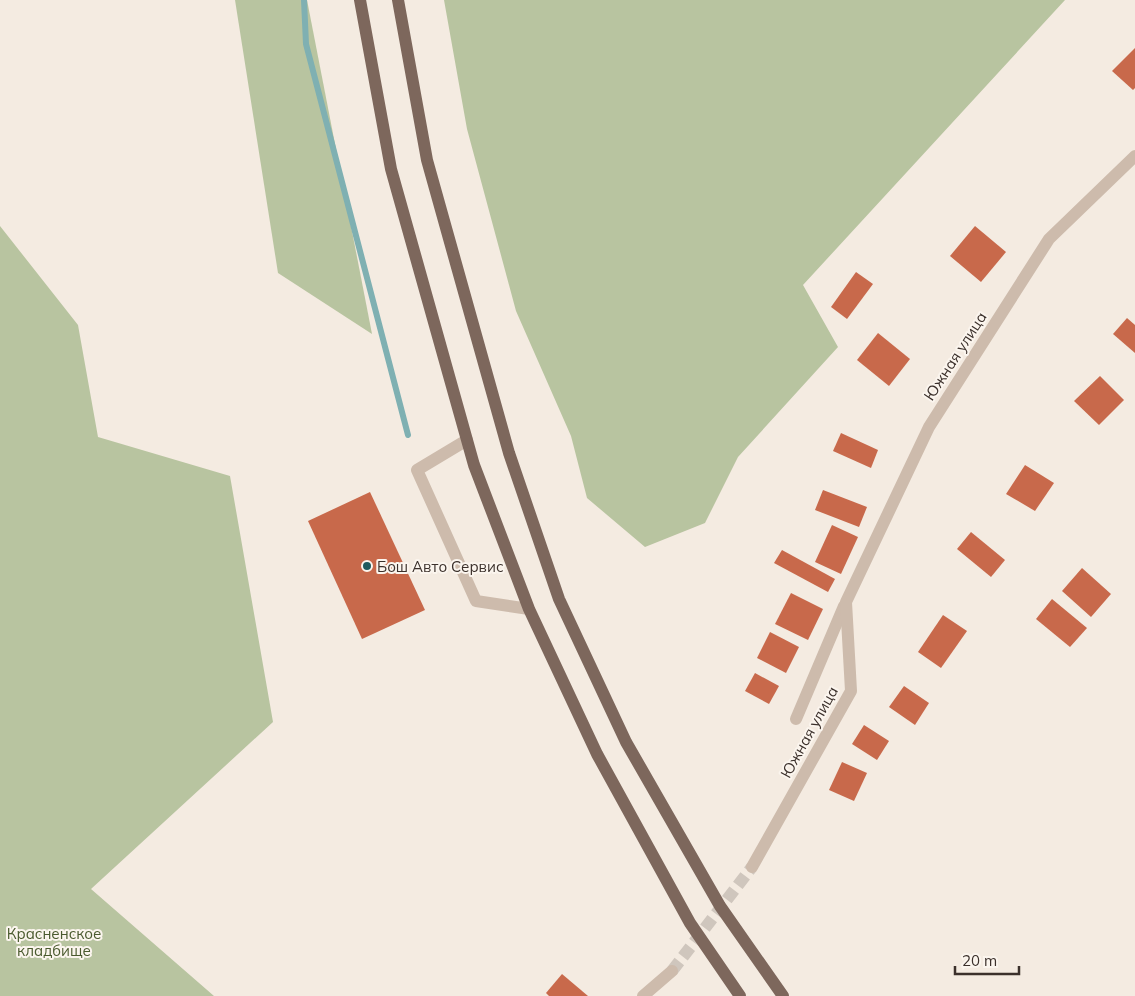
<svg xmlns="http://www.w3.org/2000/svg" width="1135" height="996" font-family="Mulish,sans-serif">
	<rect width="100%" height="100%" fill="#f4ebe1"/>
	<g fill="#b8c4a0">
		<path d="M235,0H307L372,334L278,273Z"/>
		<path d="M444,0H1065L803,285L838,347L738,457L705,523L645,547L587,498L571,436L516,311L467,129Z"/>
		<path d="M0,226L78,325L98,437L230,476L273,722L91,889L214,996H0Z"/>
	</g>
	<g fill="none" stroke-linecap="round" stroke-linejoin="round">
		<path stroke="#7fb0b2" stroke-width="6" d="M304,0L306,44L408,435"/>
	</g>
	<g fill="#c8694b">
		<path d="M1135,48V88L1133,90L1112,71Z"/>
		<path d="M975,226L1006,252L981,282L950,256Z"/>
		<path d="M856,272L873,284L847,319L831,307Z"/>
		<path d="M1127,318L1135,325V353L1113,334Z"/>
		<path d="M878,333L910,359L889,386L857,360Z"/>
		<path d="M1100,376L1124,400L1099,425L1074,401Z"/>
		<path d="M841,433L878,450L871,468L833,451Z"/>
		<path d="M1025,465L1054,483L1035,511L1006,494Z"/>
		<path d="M823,490L867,507L859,527L815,510Z"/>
		<path d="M370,492L425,610L362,639L308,521Z"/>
		<path d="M832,525L858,537L841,574L815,562Z"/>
		<path d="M971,532L1005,560L991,577L957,549Z"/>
		<path d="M782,550L835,579L828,592L774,563Z"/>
		<path d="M1082,568L1111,594L1091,617L1062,591Z"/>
		<path d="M791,593L823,609L808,640L775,624Z"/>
		<path d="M1052,599L1087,628L1070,647L1036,619Z"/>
		<path d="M943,615L967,631L941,668L918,652Z"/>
		<path d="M770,632L799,647L786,673L757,658Z"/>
		<path d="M755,673L779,686L769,704L745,691Z"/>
		<path d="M904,686L929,703L915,725L889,707Z"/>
		<path d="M864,725L889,741L877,760L852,744Z"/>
		<path d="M842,762L867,773L854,801L829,790Z"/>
		<path d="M562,974L588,996H549L546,993Z"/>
	</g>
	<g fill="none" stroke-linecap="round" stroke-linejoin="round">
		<path stroke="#cfc6bd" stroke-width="12" stroke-dasharray="12 6" stroke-linecap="butt" d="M672,971L752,867"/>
		<path stroke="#cdbbac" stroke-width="12" d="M467,440L417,470L476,601L529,609"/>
		<g stroke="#cdbbac" stroke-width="12">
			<path d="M796,719L844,606"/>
			<path d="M752,867L851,691L846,602L929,427L1049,239L1135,156"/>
			<path d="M643,996L672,971"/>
		</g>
		<g stroke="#7d675c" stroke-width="12">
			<path d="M360,0L391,169L474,465L529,609L597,754L690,923L740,996"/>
			<path d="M398,0L427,160L509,453L559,599L626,742L720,906L783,996"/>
		</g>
	</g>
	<circle fill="#1f5a5e" stroke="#fbf5ee" stroke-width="2" cx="367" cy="566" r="5"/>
	<g text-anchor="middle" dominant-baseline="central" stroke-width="4" stroke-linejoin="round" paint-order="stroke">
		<g font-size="15" fill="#3b302b" stroke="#fbf5ee">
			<text transform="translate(955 356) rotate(-57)">Южная улица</text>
			<text transform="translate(809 732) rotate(-61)">Южная улица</text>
		</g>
		<g font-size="15" fill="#3b302b" stroke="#fbf5ee" text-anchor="start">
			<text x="377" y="566">Бош Авто Сервис</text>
		</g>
		<g font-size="15" fill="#4a5a2e" stroke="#fbf5ee">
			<text x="54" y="933">Красненское<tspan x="54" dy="17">кладбище</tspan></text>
		</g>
	</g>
	<path d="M955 966v8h64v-8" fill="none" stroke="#3b302b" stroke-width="2.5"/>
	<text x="962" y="966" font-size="15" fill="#3b302b" stroke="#fbf5ee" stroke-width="4" paint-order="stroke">20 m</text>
</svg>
